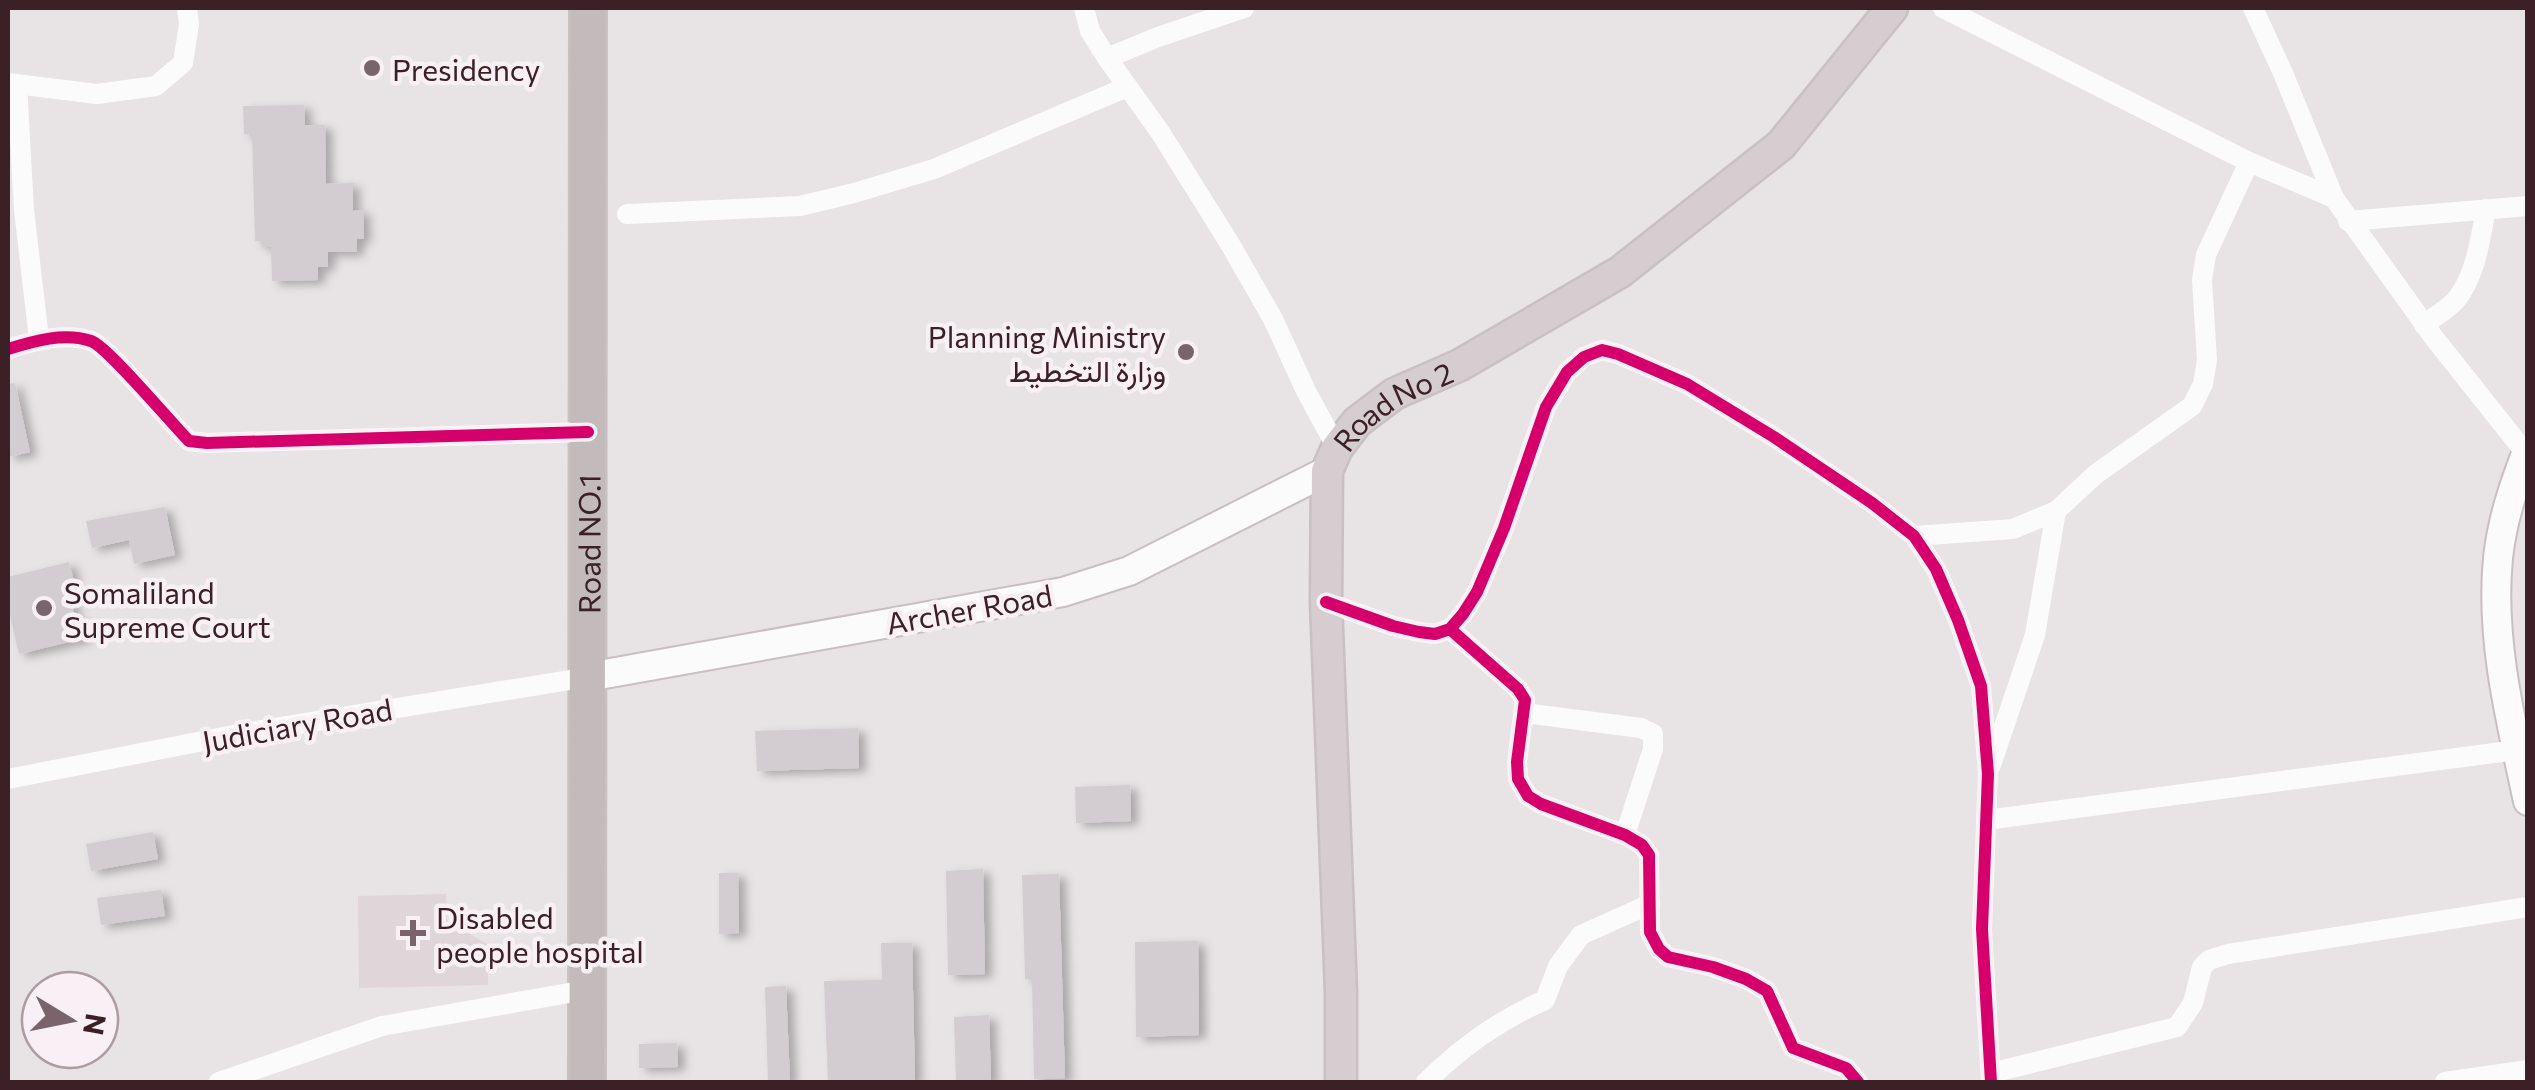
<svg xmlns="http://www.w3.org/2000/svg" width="2535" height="1090" font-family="Commissioner,Vazirmatn,sans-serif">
	<defs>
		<filter id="shadow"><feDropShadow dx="7" dy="4" stdDeviation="5" flood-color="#0004"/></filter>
	</defs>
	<rect width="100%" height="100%" fill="#e8e3e5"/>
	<path fill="#e0d5d9" d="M446,894L447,921L487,944L488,985L359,988L358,896Z"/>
	<g fill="#d3ccd0" filter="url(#shadow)">
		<path d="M304,105L305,125H325L326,184L353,183V211L363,210L364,239H357V252H328V267H318V280L272,281L271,247H262V241H255L252,134H244L243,106Z"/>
		<path d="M15,383L30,452L8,457V384Z"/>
		<path d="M165,507L175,555L134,564L129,540L92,548L86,521Z"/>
		<path d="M69,562L74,581L67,583L76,621L82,619L86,638L19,654L8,607V577Z"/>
		<path d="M858,728L859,768L757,771L755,731Z"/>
		<path d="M1130,785L1131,821L1076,823L1075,787Z"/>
		<path d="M153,832L158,859L91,871L86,844Z"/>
		<path d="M983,869L985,974L948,975L946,871Z"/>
		<path d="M719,873H738L739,933L719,934Z"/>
		<path d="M1059,874L1065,1078L1034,1079L1032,979H1025L1022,875Z"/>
		<path d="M161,890L165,916L101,925L97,898Z"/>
		<path d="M1198,941L1199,1035L1136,1037L1135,942Z"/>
		<path d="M881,943H912L915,1082H828L824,981L882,980Z"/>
		<path d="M786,986L790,1082H768L765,987Z"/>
		<path d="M989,1015L991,1082H956L954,1017Z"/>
		<path d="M677,1043L678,1067L639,1068V1044Z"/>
	</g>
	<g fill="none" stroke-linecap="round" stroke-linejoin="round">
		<defs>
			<g id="secondary">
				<path d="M2526,454C2513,488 2502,521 2498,558C2490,639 2511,722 2528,801"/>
				<path d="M588,677L1063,592L1129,571L1327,471"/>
			</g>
			<g id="primary">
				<path id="s1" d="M1341,1082V992L1326,602L1327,471L1337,448L1357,422L1394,394L1460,365L1620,272L1781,145L1892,8"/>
			</g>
			<g id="highway">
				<path id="s2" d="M587,1082L588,8"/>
			</g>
		</defs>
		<use href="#secondary" stroke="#c8bfc2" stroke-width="32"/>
		<use href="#primary" stroke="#c9c0c2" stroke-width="35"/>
		<use href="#highway" stroke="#c9c0c2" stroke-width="40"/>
		<g stroke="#fcfbfb" stroke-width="20">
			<path d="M1084,8L1090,31L1107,58L1160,132L1230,244L1273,319L1306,391L1337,448"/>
			<path d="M1943,8L2249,162L2334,198"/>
			<path d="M2253,8L2283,73L2334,198L2435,339L2528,456"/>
			<path d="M1107,58L1158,37L1244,8"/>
			<path d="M8,83L97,94L156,86L183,63L189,24L187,8"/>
			<path d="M17,84L24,210L39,339"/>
			<path d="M627,214L800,206L854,193L934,169L1127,87"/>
			<path d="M2348,221L2528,206"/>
			<path d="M2424,325C2434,317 2448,309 2456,300C2476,275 2480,240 2486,209"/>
			<path d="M8,349C34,341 64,332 91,341C107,346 171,423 189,441L207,443L588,432"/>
			<path d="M1914,536L2013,529L2056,511L2096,474L2192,406L2203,384L2207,360L2202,280L2206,255L2249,162"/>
			<path d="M1326,602L1393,626L1419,632L1435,634L1450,629L1463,614L1477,592L1504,528L1546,407L1567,372L1584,357L1602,350L1618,354L1687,384L1774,437L1872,503L1914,536L1936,569L1958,620L1981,686L1988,774L1982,929L1991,1082"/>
			<path d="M1450,629L1518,689L1525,700L1517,762L1518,779L1528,796L1541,804L1625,835L1642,845L1649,855L1650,932L1659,949L1668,957L1713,967L1746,979L1767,991L1793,1048L1846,1068L1858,1082"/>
			<path d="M1524,713L1641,728L1653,734V749L1625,835"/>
			<path d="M1991,765L2035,635L2056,511"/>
			<path d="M8,779L244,733L588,677"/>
			<path d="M1986,820L2517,750"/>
			<path d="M1991,1073L2177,1027L2193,1003L2202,967L2209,960L2228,954L2528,907"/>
			<path d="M219,1082L382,1026L586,990"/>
			<path d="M1426,1082C1463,1046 1498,1021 1545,1000L1558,966L1581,935L1650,904"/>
			<path d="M2445,1082L2528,1070"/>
		</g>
		<use href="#secondary" stroke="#fcfbfb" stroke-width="28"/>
		<use href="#primary" stroke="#d5cdcf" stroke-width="30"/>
		<use href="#highway" stroke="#c2babb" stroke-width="35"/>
		<defs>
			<g id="cycleway">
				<path d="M8,349C34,341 64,332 91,341C107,346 171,423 189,441L207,443L588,432"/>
				<path d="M1326,602L1393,626L1419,632L1435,634L1450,629L1463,614L1477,592L1504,528L1546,407L1567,372L1584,357L1602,350L1618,354L1687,384L1774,437L1872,503L1914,536L1936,569L1958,620L1981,686L1988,774L1982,929L1991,1082"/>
				<path d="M1450,629L1518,689L1525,700L1517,762L1518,779L1528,796L1541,804L1625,835L1642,845L1649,855L1650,932L1659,949L1668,957L1713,967L1746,979L1767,991L1793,1048L1846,1068L1858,1082"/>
			</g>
		</defs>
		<use href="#cycleway" stroke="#f8f0f4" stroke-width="19"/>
		<use href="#cycleway" stroke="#d6006c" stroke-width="12"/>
	</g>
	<g fill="#78646a" stroke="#f8f0f4" stroke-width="4">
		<circle cx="372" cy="68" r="10"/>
		<circle cx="1186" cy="352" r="10"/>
		<circle cx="44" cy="608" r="10"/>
		<path d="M408 918h10v10h10v10h-10v10h-10v-10h-10v-10h10z"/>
	</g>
	<g text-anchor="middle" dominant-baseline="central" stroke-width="9" stroke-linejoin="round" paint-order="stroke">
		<g font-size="30" fill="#3c2027" stroke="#f8f0f4" text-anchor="start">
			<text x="392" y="68">Presidency</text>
			<text x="1166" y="335" text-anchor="end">Planning Ministry<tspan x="1166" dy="34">وزارة التخطيط</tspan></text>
			<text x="64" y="591">Somaliland<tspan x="64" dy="34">Supreme Court</tspan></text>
			<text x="436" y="916">Disabled<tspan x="436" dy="34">people hospital</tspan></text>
		</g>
		<g font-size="30" fill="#3c2027" stroke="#f8f0f4">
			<text stroke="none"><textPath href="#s1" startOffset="708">Road No 2</textPath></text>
			<text stroke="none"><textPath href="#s2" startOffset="538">Road NO.1</textPath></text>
			<text transform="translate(969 608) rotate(-10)">Archer Road</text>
			<text transform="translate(297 724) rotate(-10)">Judiciary Road</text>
		</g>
	</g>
	<rect width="2535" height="1090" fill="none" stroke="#3c2027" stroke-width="20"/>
	<g transform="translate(70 1020) rotate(100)"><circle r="48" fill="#f8f0f4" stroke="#ad9da2" stroke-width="2.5"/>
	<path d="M0-8L18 38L0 25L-18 38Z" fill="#78646a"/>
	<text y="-15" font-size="28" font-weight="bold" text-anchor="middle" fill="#3c2027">N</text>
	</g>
</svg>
